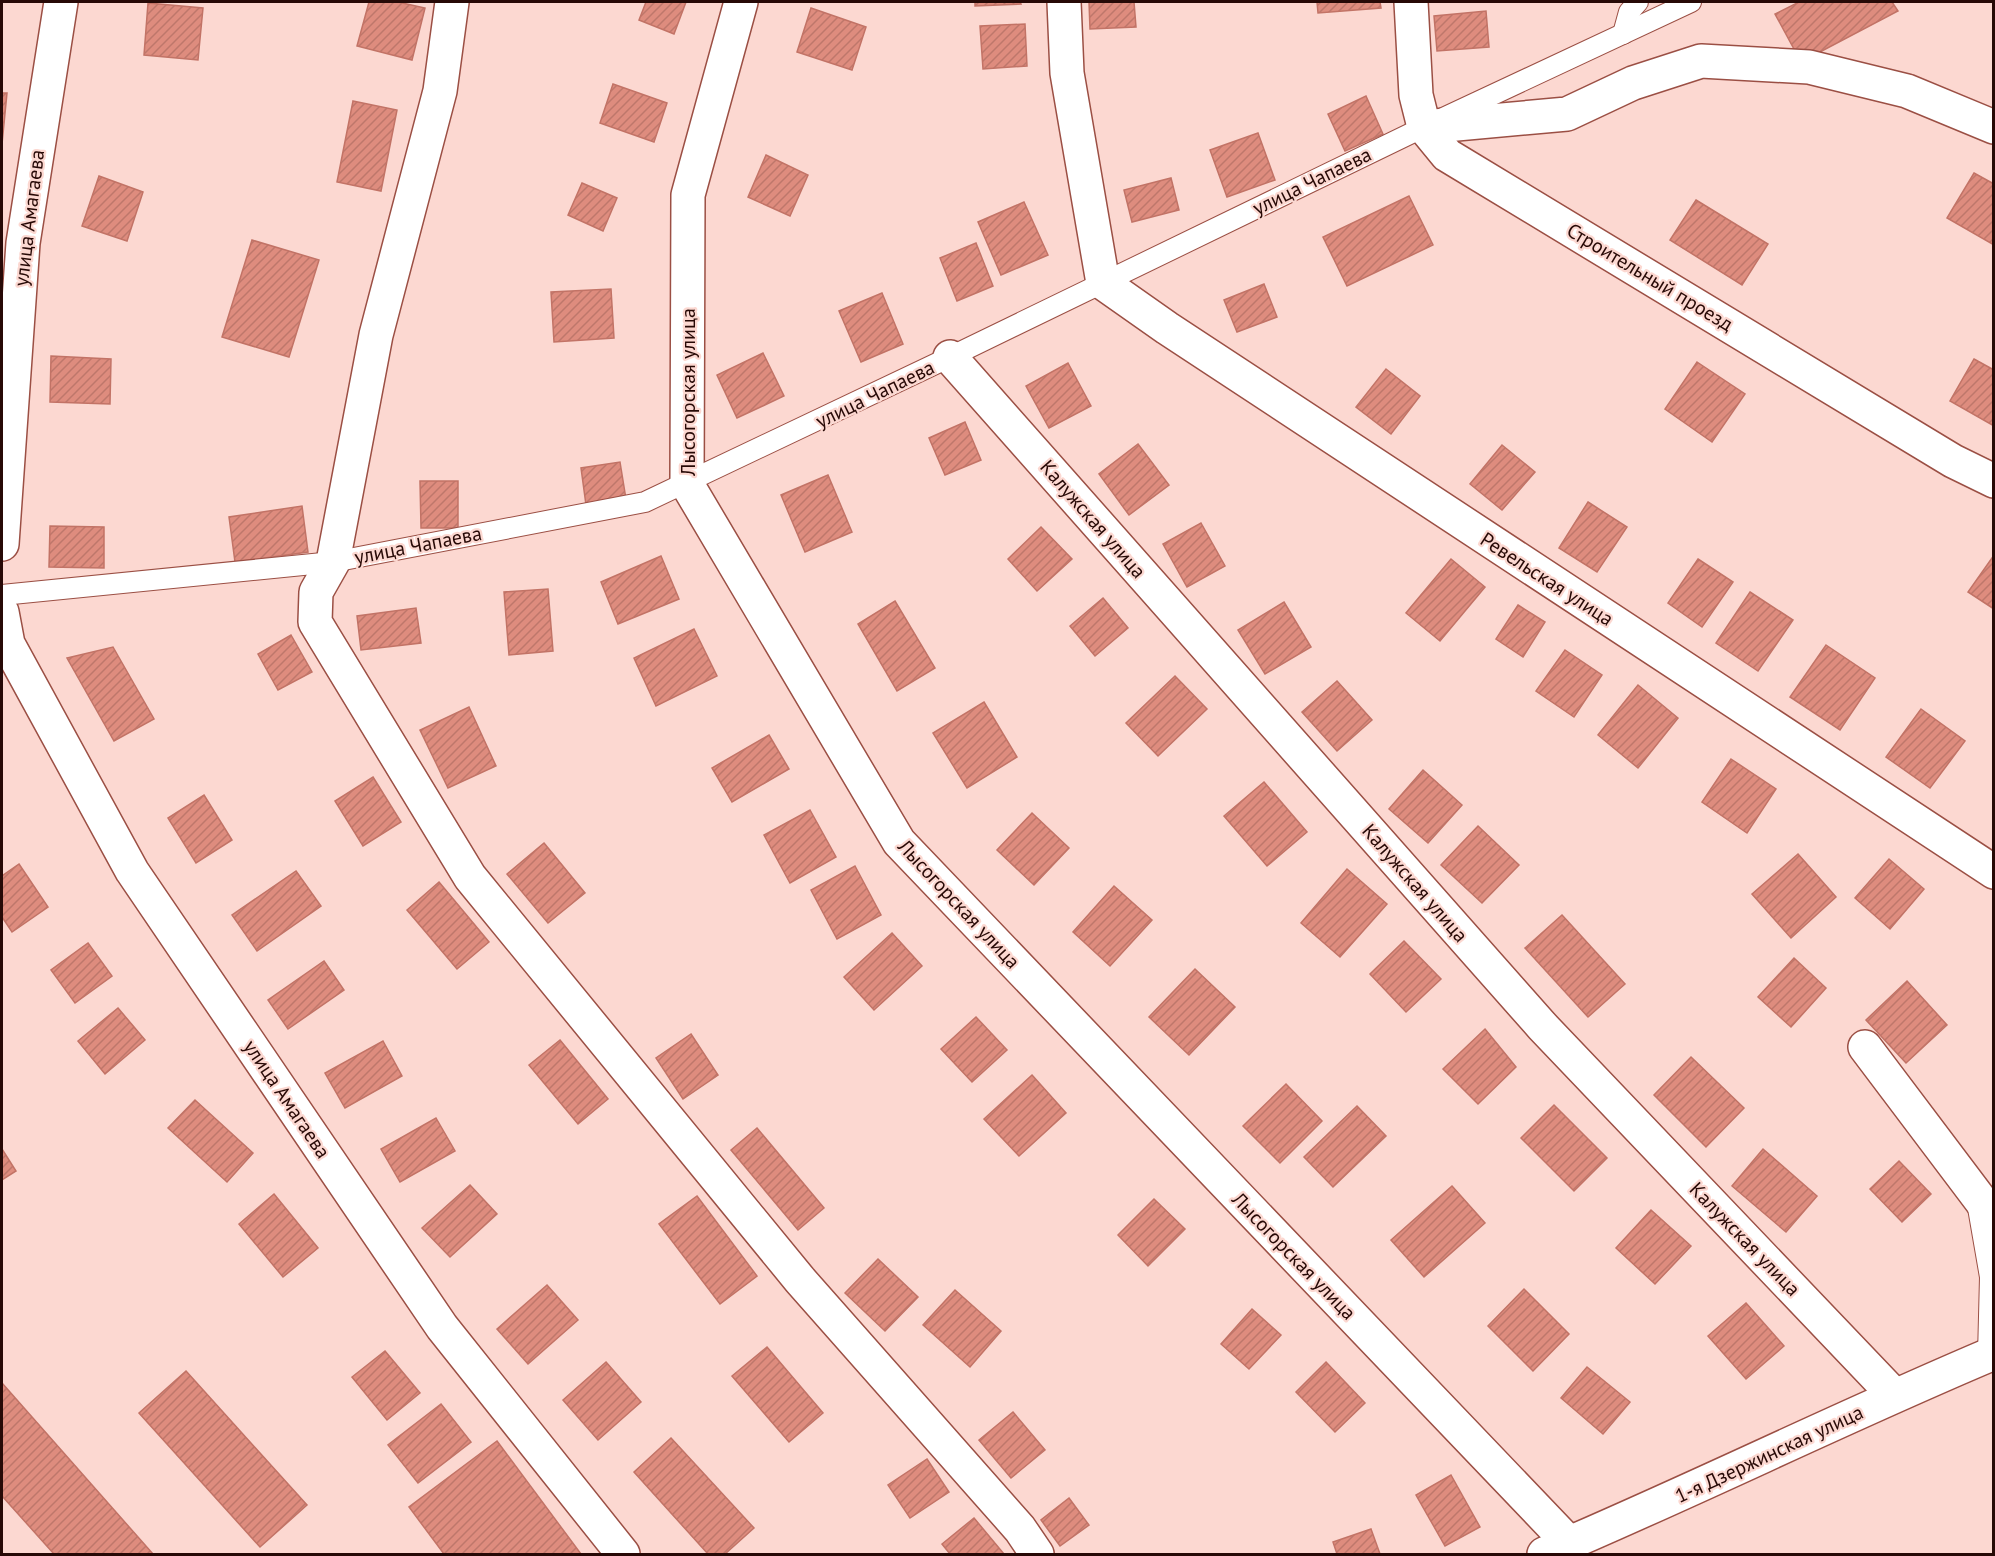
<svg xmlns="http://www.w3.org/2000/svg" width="1995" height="1556" font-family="'PT Sans',sans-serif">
	<defs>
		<pattern id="building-hatch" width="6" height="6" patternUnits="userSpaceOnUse" patternTransform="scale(1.5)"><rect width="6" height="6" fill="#de8c7e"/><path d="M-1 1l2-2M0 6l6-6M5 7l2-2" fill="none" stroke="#be776b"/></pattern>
	</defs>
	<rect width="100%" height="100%" fill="#fcd8d1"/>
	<g fill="url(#building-hatch)" stroke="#c27366" stroke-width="1.5">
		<path d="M369,2H398L425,8L412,60L357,46Z"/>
		<path d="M646,2H686L674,34L639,20Z"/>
		<path d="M975,2H1020L1021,4L975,6Z"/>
		<path d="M1089,2H1134L1136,27L1090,29Z"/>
		<path d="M1317,2H1380L1381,8L1318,13Z"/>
		<path d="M1799,2H1892L1898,11L1801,62L1775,14Z"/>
		<path d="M148,3L203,8L198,60L144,55Z"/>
		<path d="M811,8L866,27L852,70L797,52Z"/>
		<path d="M1486,11L1489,47L1437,51L1434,16Z"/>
		<path d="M1025,24L1027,66L983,69L980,26Z"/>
		<path d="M613,84L667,103L654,142L600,123Z"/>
		<path d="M2,93H7L2,144Z"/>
		<path d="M1366,96L1383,134L1345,151L1328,114Z"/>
		<path d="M353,101L397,110L381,191L337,182Z"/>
		<path d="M1258,133L1275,180L1227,197L1210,150Z"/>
		<path d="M766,155L808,175L790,216L748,197Z"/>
		<path d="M1974,173L1994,184V245L1947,218Z"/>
		<path d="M99,176L143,192L127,241L82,226Z"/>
		<path d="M1171,178L1179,210L1132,222L1124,190Z"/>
		<path d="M582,183L617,198L603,231L568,215Z"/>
		<path d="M1409,196L1433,245L1347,286L1323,237Z"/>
		<path d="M1696,200L1768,244L1742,285L1670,240Z"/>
		<path d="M1024,202L1048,255L1001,275L978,222Z"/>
		<path d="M252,240L319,260L289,357L222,337Z"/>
		<path d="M976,243L993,286L957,301L940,258Z"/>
		<path d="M1264,284L1277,317L1237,332L1224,300Z"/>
		<path d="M611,289L614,338L554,342L551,292Z"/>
		<path d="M882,293L903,344L861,362L839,311Z"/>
		<path d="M763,353L784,396L737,418L717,375Z"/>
		<path d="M51,356L111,359L110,404L50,402Z"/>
		<path d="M1974,359L1994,370V426L1950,401Z"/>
		<path d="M1697,362L1745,394L1712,442L1665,409Z"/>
		<path d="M1068,363L1091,406L1049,428L1026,386Z"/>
		<path d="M1386,369L1420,396L1391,434L1356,407Z"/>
		<path d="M965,422L981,460L945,475L929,438Z"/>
		<path d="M1138,444L1169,485L1129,515L1099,474Z"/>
		<path d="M1502,445L1535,472L1502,510L1470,484Z"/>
		<path d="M620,462L626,499L586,505L581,468Z"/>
		<path d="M828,475L852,532L805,552L781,495Z"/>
		<path d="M420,481H458V528H421Z"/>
		<path d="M1588,502L1627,527L1597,572L1559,548Z"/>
		<path d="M302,506L308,552L235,562L229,517Z"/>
		<path d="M1201,523L1225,566L1187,587L1163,544Z"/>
		<path d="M50,526L104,527V568L49,567Z"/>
		<path d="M1041,527L1072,559L1037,591L1008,559Z"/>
		<path d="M1994,555V609L1968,592Z"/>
		<path d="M661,556L679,599L618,624L601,582Z"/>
		<path d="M1451,559L1485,587L1440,641L1406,613Z"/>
		<path d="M1698,559L1733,582L1702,627L1668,603Z"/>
		<path d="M548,589L553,651L509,655L504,592Z"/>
		<path d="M1750,592L1793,620L1758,671L1716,643Z"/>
		<path d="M1103,598L1128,628L1095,656L1070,626Z"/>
		<path d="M895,601L935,668L897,691L858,624Z"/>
		<path d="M1284,602L1311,647L1265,674L1238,630Z"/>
		<path d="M1518,605L1545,622L1523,657L1496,639Z"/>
		<path d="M416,608L421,643L361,650L357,616Z"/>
		<path d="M694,629L717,676L656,706L634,658Z"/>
		<path d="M291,635L312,672L278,690L258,654Z"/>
		<path d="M1826,645L1875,678L1840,730L1790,697Z"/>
		<path d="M113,647L154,719L114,741L67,658Z"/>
		<path d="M1565,650L1602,675L1574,717L1536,691Z"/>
		<path d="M1175,676L1207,709L1158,756L1126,723Z"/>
		<path d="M1337,681L1372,720L1337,751L1302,712Z"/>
		<path d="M1638,685L1678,718L1638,768L1598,735Z"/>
		<path d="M984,702L1017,757L967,788L933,733Z"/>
		<path d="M469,707L496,766L448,788L420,730Z"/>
		<path d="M1921,709L1965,741L1930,788L1886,757Z"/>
		<path d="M769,735L789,769L732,802L712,768Z"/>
		<path d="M1731,759L1776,789L1747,833L1702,802Z"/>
		<path d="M1423,770L1462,805L1428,843L1389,809Z"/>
		<path d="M373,777L401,822L363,846L335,801Z"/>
		<path d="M1264,782L1307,832L1267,866L1224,816Z"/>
		<path d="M204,795L232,840L196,863L168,818Z"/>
		<path d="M810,810L836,857L790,883L764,835Z"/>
		<path d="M1032,813L1069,848L1034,885L997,850Z"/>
		<path d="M1478,826L1519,865L1482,903L1441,865Z"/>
		<path d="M544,843L585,893L548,923L507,874Z"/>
		<path d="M1798,854L1836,897L1791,938L1752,894Z"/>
		<path d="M1889,859L1924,889L1890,929L1855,898Z"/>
		<path d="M19,864L48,907L12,932L2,917V876Z"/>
		<path d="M855,866L881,915L837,939L811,890Z"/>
		<path d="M1347,869L1387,904L1340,957L1301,923Z"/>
		<path d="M296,871L321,906L257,951L232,915Z"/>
		<path d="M439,882L489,942L457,969L407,910Z"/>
		<path d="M1114,886L1152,920L1110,966L1073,932Z"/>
		<path d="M1562,915L1625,984L1588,1017L1525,948Z"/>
		<path d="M892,933L922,966L874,1010L844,977Z"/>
		<path d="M1404,941L1441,979L1406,1012L1370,974Z"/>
		<path d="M88,943L112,976L75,1003L51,970Z"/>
		<path d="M1794,958L1826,988L1791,1027L1758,997Z"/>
		<path d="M324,961L344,990L288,1029L268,1000Z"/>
		<path d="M1195,969L1235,1007L1189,1055L1149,1017Z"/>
		<path d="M1907,981L1947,1025L1906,1063L1866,1020Z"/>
		<path d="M118,1008L145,1040L105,1074L78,1041Z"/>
		<path d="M976,1017L1007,1050L972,1082L941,1049Z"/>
		<path d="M1485,1029L1516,1067L1478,1104L1443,1069Z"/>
		<path d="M691,1034L718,1075L683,1099L656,1058Z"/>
		<path d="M560,1040L608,1099L578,1124L529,1065Z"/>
		<path d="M383,1041L402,1076L345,1108L325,1073Z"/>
		<path d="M1691,1057L1744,1108L1706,1147L1654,1095Z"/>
		<path d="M1032,1075L1066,1113L1019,1156L984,1119Z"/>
		<path d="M1286,1084L1322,1121L1280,1163L1243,1126Z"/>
		<path d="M195,1100L253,1153L227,1182L168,1128Z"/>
		<path d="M1554,1105L1607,1158L1574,1191L1521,1138Z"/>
		<path d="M1357,1106L1386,1136L1333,1187L1304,1157Z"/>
		<path d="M436,1118L455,1151L400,1182L381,1149Z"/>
		<path d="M757,1128L824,1208L798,1230L731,1150Z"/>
		<path d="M2,1149L16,1171L2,1180Z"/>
		<path d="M1763,1149L1817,1196L1786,1232L1732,1186Z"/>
		<path d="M1899,1161L1931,1194L1902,1222L1870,1189Z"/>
		<path d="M470,1185L497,1214L450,1257L422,1228Z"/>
		<path d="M1452,1186L1485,1223L1424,1277L1391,1240Z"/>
		<path d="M274,1194L318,1248L283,1277L239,1224Z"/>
		<path d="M697,1196L757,1276L720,1304L659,1224Z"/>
		<path d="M1154,1199L1185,1229L1148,1266L1118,1235Z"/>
		<path d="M1651,1210L1691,1246L1655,1284L1616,1248Z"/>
		<path d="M878,1259L918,1297L885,1331L845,1293Z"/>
		<path d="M547,1285L578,1320L528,1364L497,1329Z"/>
		<path d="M1524,1289L1569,1334L1533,1371L1488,1326Z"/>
		<path d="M955,1290L1001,1331L970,1367L923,1325Z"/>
		<path d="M1746,1303L1784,1346L1746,1379L1708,1336Z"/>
		<path d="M1252,1309L1281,1335L1249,1369L1221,1344Z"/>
		<path d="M767,1347L823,1413L789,1442L732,1376Z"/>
		<path d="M385,1351L420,1393L387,1420L352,1377Z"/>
		<path d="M606,1362L641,1402L598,1440L563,1400Z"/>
		<path d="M1326,1362L1365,1403L1335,1432L1296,1392Z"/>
		<path d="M1587,1367L1630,1402L1603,1434L1561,1398Z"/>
		<path d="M186,1371L307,1505L260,1547L139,1413Z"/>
		<path d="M2,1383L153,1554H54L2,1496Z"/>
		<path d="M441,1404L471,1442L418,1483L388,1445Z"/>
		<path d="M1013,1412L1045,1450L1011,1478L979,1440Z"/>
		<path d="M671,1438L754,1528L725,1554H708L634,1472Z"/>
		<path d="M497,1441L581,1554H444L409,1507Z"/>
		<path d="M927,1459L949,1492L910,1518L888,1485Z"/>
		<path d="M1451,1475L1480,1527L1445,1546L1416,1495Z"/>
		<path d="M1069,1498L1089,1525L1060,1546L1041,1520Z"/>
		<path d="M974,1518L1004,1554H950L942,1544Z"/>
		<path d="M1371,1529L1380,1554H1337L1333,1542Z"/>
	</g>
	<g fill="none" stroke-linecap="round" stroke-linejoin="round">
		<defs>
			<g id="lane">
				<path d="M1623,34L1629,12L1638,2"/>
				<path d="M2,595L333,562L645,502L950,357L1424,127L1691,2"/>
				<path d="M1977,1202L1990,1277L1988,1356"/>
			</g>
			<g id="street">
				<path d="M452,2L440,91L376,335L333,562L316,592L315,622L470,877L800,1280L1020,1529L1037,1554"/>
				<path d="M1064,2L1067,73L1103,283L1167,328L1994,872"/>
				<path d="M1411,2L1416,95L1424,127L1447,155L1953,461L1994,481"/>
				<path d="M1424,127L1567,114L1633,83L1701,61L1809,67L1907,91L1994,127"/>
				<path d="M950,357L1542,1026L1894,1395"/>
				<path d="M2,544L23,243L61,2"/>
				<path d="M2,612L8,644L132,871L442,1327L623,1554"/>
				<path d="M1865,1047L1994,1218"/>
			</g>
			<g id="secondary">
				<path d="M741,2L688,195L687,484L899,842L1570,1544"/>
				<path d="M1544,1554C1695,1490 1842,1417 1994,1353"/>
			</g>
		</defs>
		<use href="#lane" stroke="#9b4f44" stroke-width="22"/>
		<use href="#street" stroke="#9b4f44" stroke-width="36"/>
		<use href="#secondary" stroke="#9b4f44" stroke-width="36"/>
		<use href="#lane" stroke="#fff" stroke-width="20"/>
		<use href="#street" stroke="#fff" stroke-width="33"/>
		<use href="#secondary" stroke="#fff" stroke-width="33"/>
	</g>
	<g text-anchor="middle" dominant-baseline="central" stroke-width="4.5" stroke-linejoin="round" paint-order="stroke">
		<g font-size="20" fill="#270906" stroke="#fcd8d1">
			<text transform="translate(1312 181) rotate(-26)">улица Чапаева</text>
			<text transform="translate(29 218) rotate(-83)">улица Амагаева</text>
			<text transform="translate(1650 277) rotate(31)">Строительный проезд</text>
			<text transform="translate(688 392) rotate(-90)">Лысогорская улица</text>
			<text transform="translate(875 394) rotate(-26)">улица Чапаева</text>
			<text transform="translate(1093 519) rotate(49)">Калужская улица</text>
			<text transform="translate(418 545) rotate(-11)">улица Чапаева</text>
			<text transform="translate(1547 579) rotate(33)">Ревельская улица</text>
			<text transform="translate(1415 883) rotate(49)">Калужская улица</text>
			<text transform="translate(959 904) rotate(47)">Лысогорская улица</text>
			<text transform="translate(287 1099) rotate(56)">улица Амагаева</text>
			<text transform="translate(1745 1239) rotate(46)">Калужская улица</text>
			<text transform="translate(1294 1256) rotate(46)">Лысогорская улица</text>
			<text transform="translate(1769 1454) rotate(-25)">1-я Дзержинская улица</text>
		</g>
	</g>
	<rect width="1995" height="1556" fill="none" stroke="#270906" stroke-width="6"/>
</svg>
